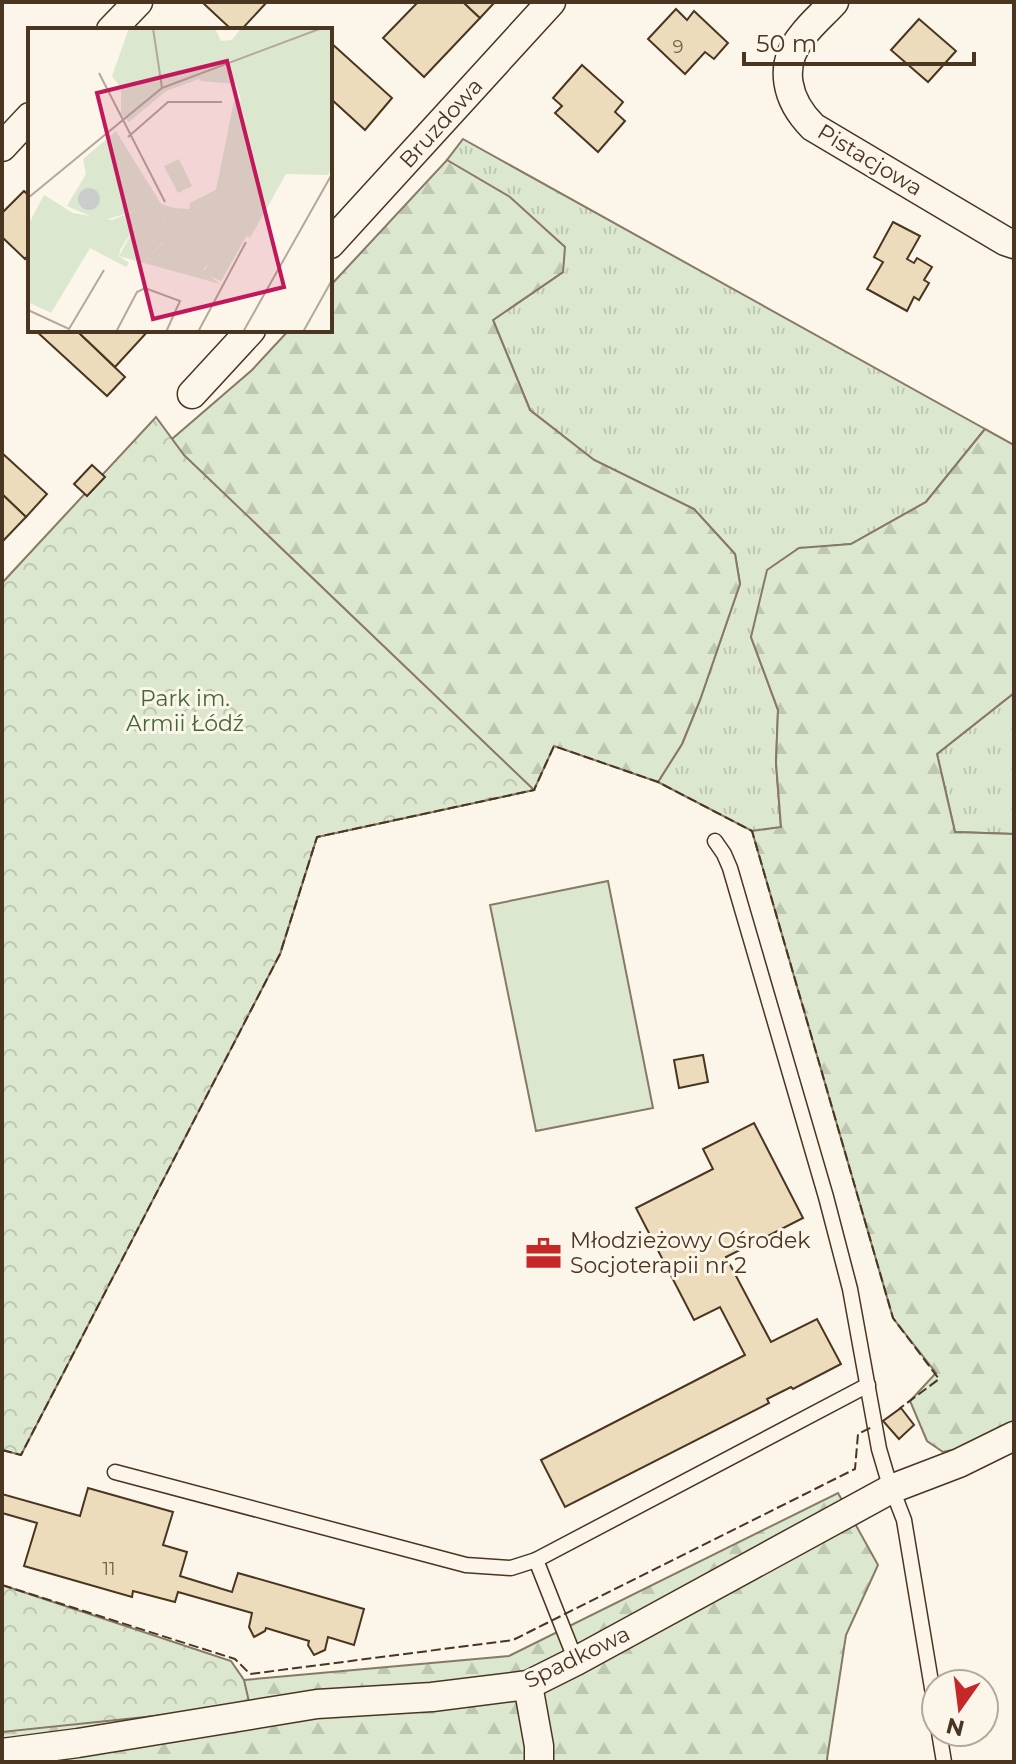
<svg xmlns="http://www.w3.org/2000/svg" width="1016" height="1764" font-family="Montserrat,sans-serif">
	<defs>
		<pattern id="grass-tufts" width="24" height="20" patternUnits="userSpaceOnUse" patternTransform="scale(2)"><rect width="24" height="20" fill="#dce7d0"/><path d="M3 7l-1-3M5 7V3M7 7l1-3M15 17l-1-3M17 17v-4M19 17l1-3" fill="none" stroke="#bec7b2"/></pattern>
		<pattern id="forest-firs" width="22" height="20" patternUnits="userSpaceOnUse" patternTransform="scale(2)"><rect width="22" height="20" fill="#dce7d0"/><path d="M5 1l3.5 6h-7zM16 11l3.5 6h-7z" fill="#bec7b2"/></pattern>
		<pattern id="park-crowns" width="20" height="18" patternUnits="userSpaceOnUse" patternTransform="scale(2)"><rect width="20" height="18" fill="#dce7d0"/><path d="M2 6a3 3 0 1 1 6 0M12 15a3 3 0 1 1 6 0" fill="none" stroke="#bec7b2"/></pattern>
	</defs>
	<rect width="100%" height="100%" fill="#fbf6e9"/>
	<g fill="url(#grass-tufts)" stroke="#887966" stroke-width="2">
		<path d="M463,139L985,429L926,502L851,544L799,549L751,637L778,710L776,763L781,828L752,831L658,782L682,744L700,700L740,584L735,554L694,509L594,460L530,410L493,320L563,272L447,160Z"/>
		<path d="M1014,693V834L955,832L937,754Z"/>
	</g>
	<g fill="url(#forest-firs)" stroke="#887966" stroke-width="2">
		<path d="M447,160L510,197L565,247L563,272L493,320L530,410L594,460L694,509L735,554L740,584L700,700L682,744L658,782L554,746L534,790L317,837L280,954L2,1437V624L172,439L252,370L289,330H330V286Z"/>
		<path d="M985,429L1014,445V693L937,754L955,832L1014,834V1420L966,1447L943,1452L927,1441L910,1401L936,1373L893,1318L752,831L781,827L776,763L778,710L751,637L767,570L799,548L851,544L926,502Z"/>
		<path d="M838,1493L878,1565L846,1635L827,1759L828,1762H2V1608L70,1627L244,1680L509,1656Z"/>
	</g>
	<g fill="url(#park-crowns)" stroke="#887966" stroke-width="2">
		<path d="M156,417L184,455L534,790L317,837L280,954L21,1455L2,1450V583Z"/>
		<path d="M2,1585L231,1661L244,1680L250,1706L2,1732Z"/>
	</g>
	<path fill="#dce7d0" stroke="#887966" stroke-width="2" d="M608,881L653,1108L536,1131L490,905Z"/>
	<g fill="#ecdcbc" stroke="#4a3520" stroke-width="2">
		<path d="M202,2H267L241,30H232Z"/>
		<path d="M418,2H463L480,18L424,77L383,38Z"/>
		<path d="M463,2H495L480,18Z"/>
		<path d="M676,9L687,20L694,11L728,43L714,59L705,52L685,74L648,39Z"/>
		<path d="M919,19L956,51L928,82L891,50Z"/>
		<path d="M330,42L392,98L365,130L330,98Z"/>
		<path d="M582,65L623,102L615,112L625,121L598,152L555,113L562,106L553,98Z"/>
		<path d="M24,191L30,197V253L25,259L2,237V213Z"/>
		<path d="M893,222L920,236L907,259L914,263L917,258L932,267L924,280L929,283L919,300L914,297L907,311L867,289L883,262L874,257Z"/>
		<path d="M35,330H76L125,377L107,396Z"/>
		<path d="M76,330H149L115,367Z"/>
		<path d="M2,453L47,494L26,517L2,494Z"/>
		<path d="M92,465L105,477L87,496L74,484Z"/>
		<path d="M2,494L26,517L2,542Z"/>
		<path d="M703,1055L708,1082L679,1088L674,1060Z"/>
		<path d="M754,1123L803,1218L726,1257L771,1342L817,1319L841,1364L793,1389L791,1387L767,1399L769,1403L565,1507L541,1460L745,1355L720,1307L694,1320L636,1208L713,1169L703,1149Z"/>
		<path d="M901,1408L914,1425L899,1439L883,1421Z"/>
		<path d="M88,1488L173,1512L163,1545L187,1552L180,1576L232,1592L238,1573L364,1609L354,1645L328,1637L325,1650L314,1655L308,1645L309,1641L266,1628L265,1631L254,1637L249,1627L252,1613L178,1592L175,1602L133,1591L132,1597L24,1566L37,1523L2,1513V1494L80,1516Z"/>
	</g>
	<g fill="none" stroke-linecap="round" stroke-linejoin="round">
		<defs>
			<g id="lane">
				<path d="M715,841L724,854L730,868L826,1197L850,1289L879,1449L887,1476L904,1520L936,1712"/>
				<path d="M115,1472L466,1565L511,1568L536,1560L868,1385"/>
				<path d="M536,1560L576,1661"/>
				<path d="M939,1732L944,1762"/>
			</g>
			<g id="street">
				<path d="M834,2C824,13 812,23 803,35C777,66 787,101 813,127L1005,241L1014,244"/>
				<path d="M111,30L138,2"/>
				<path d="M2,147L30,117"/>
				<path d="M330,244L551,2"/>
				<path d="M192,394L251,330"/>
				<path d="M528,1685L539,1746V1762"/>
				<path d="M2,1753L78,1743L317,1704L432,1697L528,1685L576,1661L891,1489L959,1463L1014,1436"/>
			</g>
		</defs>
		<use href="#lane" stroke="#4a3520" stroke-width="17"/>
		<use href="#street" stroke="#4a3520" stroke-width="31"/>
		<use href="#lane" stroke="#fbf6e9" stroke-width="14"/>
		<use href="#street" stroke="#fbf6e9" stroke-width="28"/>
		<g stroke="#4a3520" stroke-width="2" stroke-dasharray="10 4" stroke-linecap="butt">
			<path d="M2,1450L21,1455L280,954L317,837L534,790L554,746L658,782L752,831L893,1318L939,1379L899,1409"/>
			<path d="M2,1585L235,1659L250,1674L513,1640L855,1469L858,1434L872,1427"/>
		</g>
	</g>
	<defs>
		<symbol id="office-bare" viewBox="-9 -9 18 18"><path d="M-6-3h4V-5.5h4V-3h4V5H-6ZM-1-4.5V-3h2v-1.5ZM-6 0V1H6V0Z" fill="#c62828" stroke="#fbf6e9" stroke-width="2.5" paint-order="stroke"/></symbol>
	</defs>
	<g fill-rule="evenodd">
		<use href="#office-bare" x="518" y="1228" width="51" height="51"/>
	</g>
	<g text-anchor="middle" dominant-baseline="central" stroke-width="6" stroke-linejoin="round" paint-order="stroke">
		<g font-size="18" fill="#725f47">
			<text x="678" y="47">9</text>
			<text x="109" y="1569">11</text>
		</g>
		<g font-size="22" fill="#4a3520" stroke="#fbf6e9">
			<text transform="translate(441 123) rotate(-48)">Bruzdowa</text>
			<text transform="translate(870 160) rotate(31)">Pistacjowa</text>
			<text transform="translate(577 1657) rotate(-26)">Spadkowa</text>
		</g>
		<g font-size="22" fill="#436837" stroke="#fbf6e9">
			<text x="185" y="698">Park im.<tspan x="185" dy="25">Armii Łódź</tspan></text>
		</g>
		<g font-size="22" fill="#4a3520" stroke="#fbf6e9" text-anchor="start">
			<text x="570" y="1240">Młodzieżowy Ośrodek<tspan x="570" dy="25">Socjoterapii nr 2</tspan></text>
		</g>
	</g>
	<g transform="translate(28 28)">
		<rect width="304" height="304" fill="#fbf6e9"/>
		<path d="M16,167L45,185L84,192L107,183L111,192L92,222L91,228L101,235L98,239L62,220L23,285L0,274V197ZM133,176L146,180L144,211L175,223L182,234L175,242L192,256L116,235L136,214L139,201Z" fill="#dce7d0"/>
		<path d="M101,0H187L193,13L204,12L213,0H304L254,145L193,253L175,245L182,234L175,223L144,211V191L146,180L161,181L162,175L188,162L215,73L211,53L171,51L138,63L101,94L93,86V60L84,48ZM88,103L133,176L139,201V210L116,235L91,228L111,192L107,183L73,193L39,178L58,146L55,131Z" fill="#dce7d0"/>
		<path d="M297,0H304V139L300,147L258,146L222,210L162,175L188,162L206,73L213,72L208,56L173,53L169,48Z" fill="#dce7d0"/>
		<path d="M151,131L164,158L150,165L136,138Z" fill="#dce7d0"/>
		<path d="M50 171a11 11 0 1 1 22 0a11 11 0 1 1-22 0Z" fill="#c9cecd"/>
		<path fill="none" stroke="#b4a999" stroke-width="2" d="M125,0L134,60M71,45L137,174M100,109L140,74H194M0,170L134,60L294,0M0,282L41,301L76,242M88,304L109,264L117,260L152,273L138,304M170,304L218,214M215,304L304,146M275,304L304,252"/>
		<path fill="#c2185b" fill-opacity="0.15" stroke="#c2185b" stroke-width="4" d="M199,33L256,259L125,291L69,65Z"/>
		<rect width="304" height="304" fill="none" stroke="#4a3520" stroke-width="4"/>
	</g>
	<rect width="1016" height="1764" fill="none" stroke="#4a3520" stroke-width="8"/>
	<g transform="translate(960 1708) rotate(194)"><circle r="38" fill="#fbf6e9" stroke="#b4a999" stroke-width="2"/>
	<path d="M0-6L14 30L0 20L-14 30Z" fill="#c62828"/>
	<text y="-12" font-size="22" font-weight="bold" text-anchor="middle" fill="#4a3520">N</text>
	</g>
	<path d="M744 52v12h230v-12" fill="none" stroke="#4a3520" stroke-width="4"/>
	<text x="756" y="52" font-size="24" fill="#4a3520" stroke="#fbf6e9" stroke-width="6" paint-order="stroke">50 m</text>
</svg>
